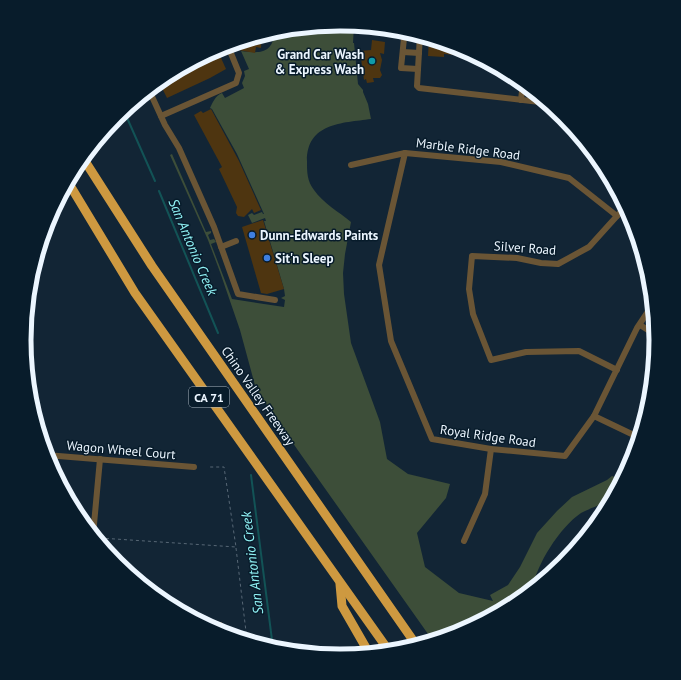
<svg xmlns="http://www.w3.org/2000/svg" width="681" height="680" font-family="'PT Sans',sans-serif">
	<rect width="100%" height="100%" fill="#122535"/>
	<path fill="#3d4e39" d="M340,24L354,25L353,43H354L358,84L363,90V92L368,104L371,119C342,123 307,123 307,161C307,172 307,181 314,190C323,203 339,212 351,222L345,254L343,273L344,294L351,343L380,422L387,459L408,474L450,484L446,498L417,533L425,567L459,593L493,601L490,595L508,585L520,567L537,533L557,511L572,497L607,480L612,476L623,480C620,485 617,492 614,497C611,501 588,509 581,513C560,527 536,565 532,590L517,603L462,632L433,641L297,449L256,389L240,330L220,272L208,240L170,155L172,154L206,232L211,231V233L208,235L210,240L214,239L216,242L211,244L232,299L284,307L285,300L281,298L285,296L284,289L264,221H266L265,218L252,223L248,215L252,213L254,215L262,212L263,214H264L237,154L212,109L210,108C213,102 215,96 222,93L225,98L244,88L242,83L245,76L244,71L249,69L241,51C259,53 272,55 275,32L277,30L279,33L283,30Z"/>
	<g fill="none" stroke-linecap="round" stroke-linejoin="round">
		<g stroke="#125356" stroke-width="2">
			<path d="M124,111L155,181"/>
			<path d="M159,191L218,333"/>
			<path d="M251,475L273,648"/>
		</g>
	</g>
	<g fill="#4e3510">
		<path d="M262,35L261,48L256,47L255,53L238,50L239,42Z"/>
		<path d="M429,38L462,48L478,57L444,54V57L428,56Z"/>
		<path d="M372,40L385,42L384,54L380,53L382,60L380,70L382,75L380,78H373L374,82L367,83L366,79L364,80L360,51L371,50Z"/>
		<path d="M217,49L226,69L210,78L167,98L159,82L164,77Z"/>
		<path d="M211,109L239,161L261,210L254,213L252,209L244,217L238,216L236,213L237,207L219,169L222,167L194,115L201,111L203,113Z"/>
		<path d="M263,220L284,289L267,294L261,293L242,227Z"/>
	</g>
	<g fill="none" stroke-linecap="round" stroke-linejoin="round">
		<g stroke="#576775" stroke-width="1" stroke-dasharray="3 3" stroke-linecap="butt">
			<path d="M26,319H30"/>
			<path d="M27,366L34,265"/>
			<path d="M100,538L236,547L224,467H209"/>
			<path d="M236,548L247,640"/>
		</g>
		<g stroke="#6a5535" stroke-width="6">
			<path d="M420,35L417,86L419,88L548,103"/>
			<path d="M404,38L401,68L418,69"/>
			<path d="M403,52L419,53"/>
			<path d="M149,90L165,125L179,148L214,227L238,294L275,300"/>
			<path d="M521,100L523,82"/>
			<path d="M161,116L236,83L239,73L228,46"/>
			<path d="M405,153L379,265L391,341L432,439L491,449L565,456L594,416L637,328L653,304"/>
			<path d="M351,165L405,153L501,162L569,178L617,216"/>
			<path d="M221,247L236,241"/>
			<path d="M640,325L656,335"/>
			<path d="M617,370L579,351L526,352L491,360L473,314L469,289L472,256L517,258L541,263L558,264L589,247L626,206"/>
			<path d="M594,416L640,438"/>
			<path d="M46,455L194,467"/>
			<path d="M93,535L100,459"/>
			<path d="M464,541L485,494L491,449"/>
			<path d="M204,624L220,625"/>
		</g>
		<g stroke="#ce9940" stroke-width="9">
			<path d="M83,158L152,266L417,646"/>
			<path d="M68,182L135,293L389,651"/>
			<path d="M340,584L342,606L369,653"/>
		</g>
	</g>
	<circle fill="#0f9aa8" stroke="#081c2b" stroke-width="1.5" cx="372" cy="61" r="4"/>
	<g fill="#3f7fe0" stroke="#081c2b" stroke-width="1.5">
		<circle cx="252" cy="235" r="4"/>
		<circle cx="267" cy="258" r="4"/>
	</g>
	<g text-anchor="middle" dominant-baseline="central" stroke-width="3" stroke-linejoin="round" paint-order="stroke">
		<rect fill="#081c2b" stroke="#a8b5bf" stroke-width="1" x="189" y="387" width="40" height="20" rx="3"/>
		<g font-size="12" font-weight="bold" fill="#ecf6ff">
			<text x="209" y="397">CA 71</text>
		</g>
		<g font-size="13" font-weight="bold" fill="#ecf6ff" stroke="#081c2b" text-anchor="start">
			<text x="364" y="54" text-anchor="end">Grand Car Wash<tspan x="364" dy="15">&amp; Express Wash</tspan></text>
			<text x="260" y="235">Dunn-Edwards Paints</text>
			<text x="275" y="258">Sit'n Sleep</text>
		</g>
		<g font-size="13" fill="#ecf6ff" stroke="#081c2b">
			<text transform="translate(468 149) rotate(7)">Marble Ridge Road</text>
			<text transform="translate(525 248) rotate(4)">Silver Road</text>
			<text transform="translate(258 396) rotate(55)">Chino Valley Freeway</text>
			<text transform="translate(488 436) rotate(8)">Royal Ridge Road</text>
			<text transform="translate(121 450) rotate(5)">Wagon Wheel Court</text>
		</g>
		<g font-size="14" font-style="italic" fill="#91f3f6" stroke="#081c2b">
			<text transform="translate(193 247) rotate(67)">San Antonio Creek</text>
			<text transform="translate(252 563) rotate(-97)">San Antonio Creek</text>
		</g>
	</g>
	<path d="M0 0H681V680H0ZM31 340a309 309 0 1 1 618 0a309 309 0 1 1-618 0Z" fill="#081c2b" fill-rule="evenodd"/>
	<path fill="none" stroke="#ecf6ff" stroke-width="5" d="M31 340a309 309 0 1 1 618 0a309 309 0 1 1-618 0Z"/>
</svg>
